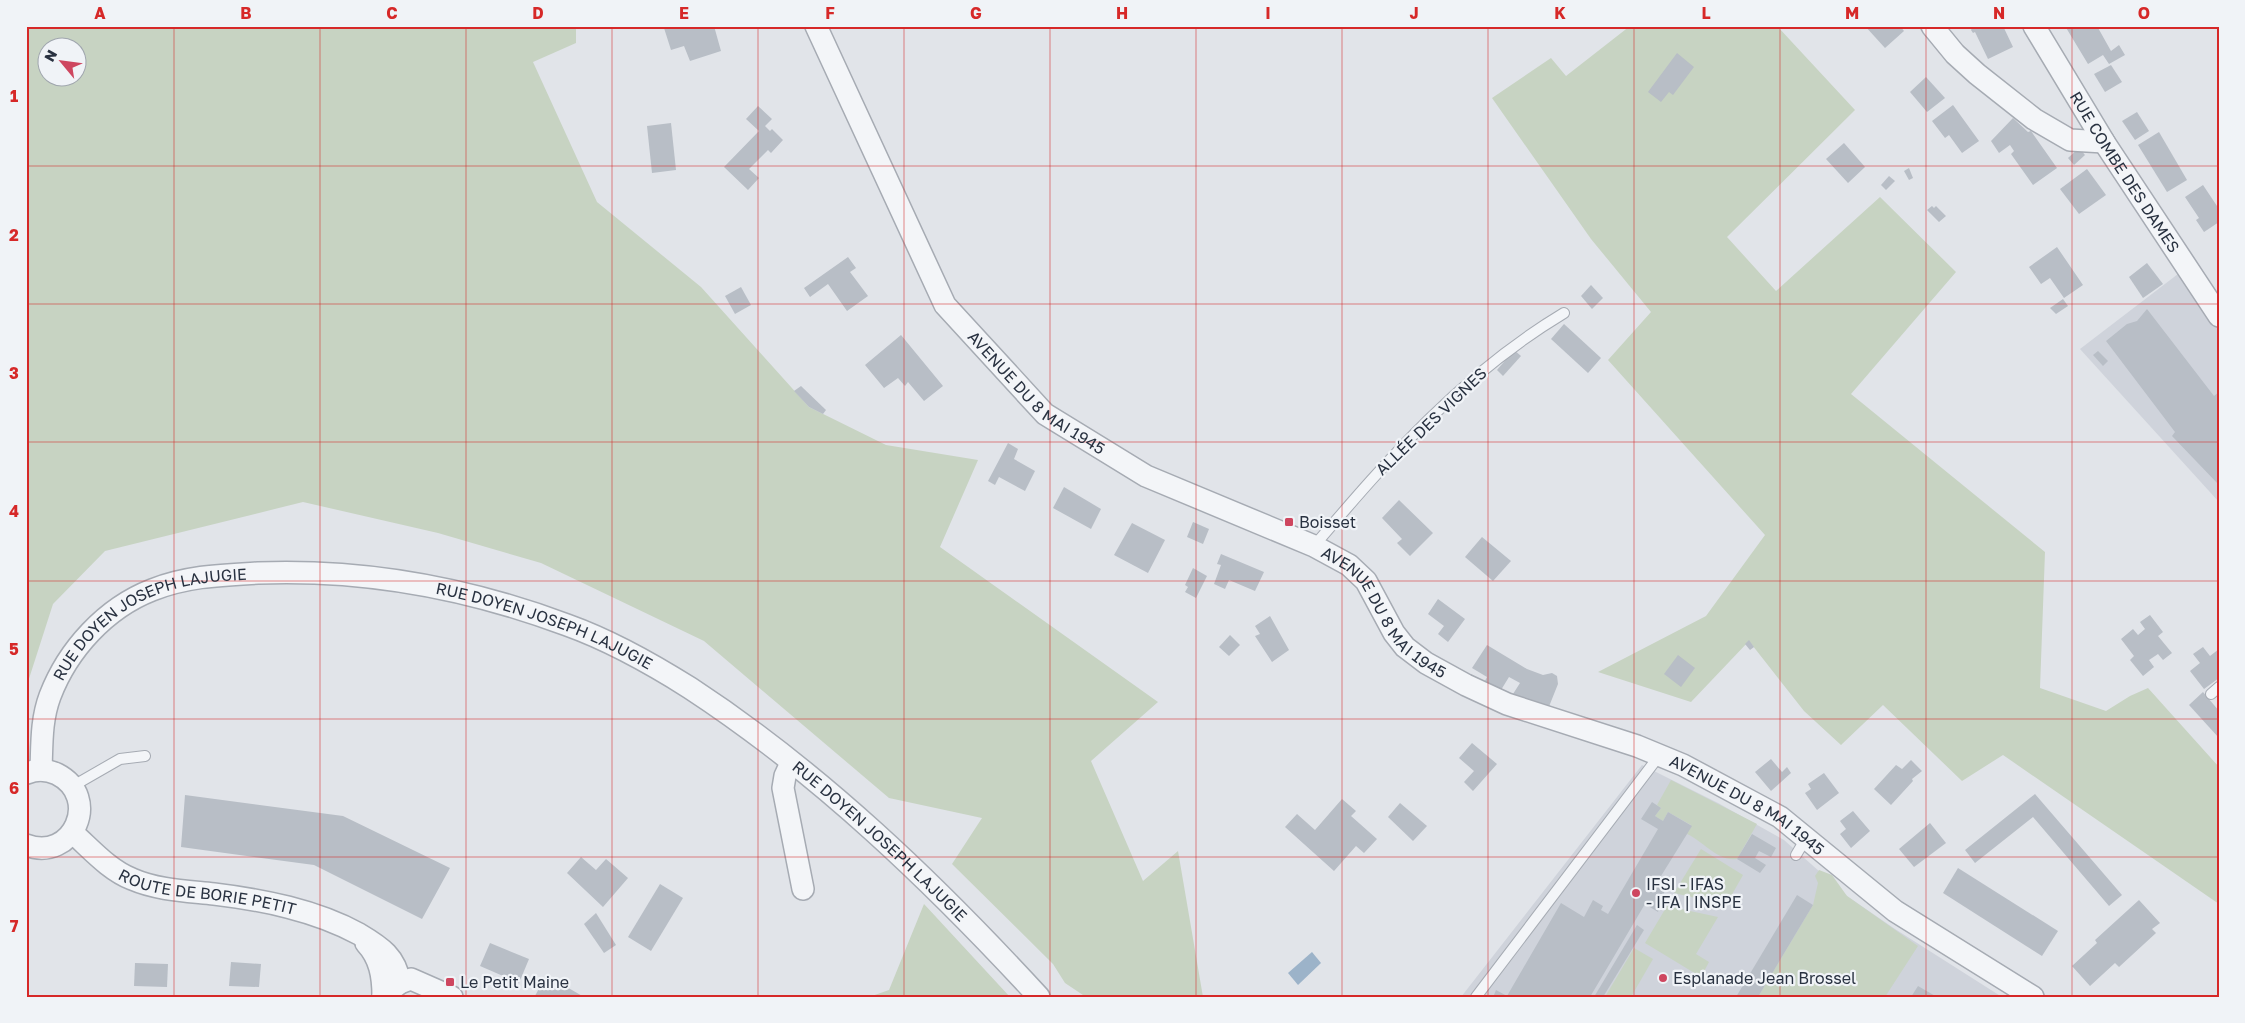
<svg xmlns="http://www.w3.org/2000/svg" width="2245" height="1023" font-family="'Golos Text',sans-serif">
	<rect width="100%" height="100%" fill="#e1e4e9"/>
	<g fill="#cfd3db">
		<path d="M2195,261L2219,297V502L2080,349Z"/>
		<path d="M1642,765L1718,803L1784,840L1847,896L1895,929L2002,997H1461Z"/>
	</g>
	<g fill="#c7d3c2" fill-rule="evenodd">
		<path d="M26,26H576V43L533,62L597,202L701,287L809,407L886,445L978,460L940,547L1158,702L1091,761L1143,881L1178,851L1203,997H1086L1065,983L1053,964L952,864L982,818L889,798L704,641L541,563L438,533L303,502L105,551L53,604L26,688ZM48,48H78V78H48Z"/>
		<path d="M1630,26H1777L1855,110L1727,237L1776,291L1880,197L1956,272L1851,394L2045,552L2040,688L2106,711L2130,696L2148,688L2219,767V904L2003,755L1962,781L1883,705L1841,745L1804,711L1749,641L1691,702L1598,672L1706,616L1765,535L1608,360L1651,312L1591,239L1492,98L1551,58L1566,76Z"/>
		<path d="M1671,780L1757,824L1737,859C1718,862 1703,841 1687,834L1691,825L1668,812L1663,821L1655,816L1661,808L1657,805Z"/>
		<path d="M1701,849L1743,875L1726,905L1674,893Z"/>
		<path d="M1819,870L1832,875L1847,896L1918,946L1885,997H1758L1813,905L1818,883L1815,876Z"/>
		<path d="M924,904L1010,997H869L889,990Z"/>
		<path d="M1667,906L1718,917L1696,954L1709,962L1701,977L1645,943Z"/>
		<path d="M1634,948L1653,959L1631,997H1605Z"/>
	</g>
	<path fill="#9cb3c9" d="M1312,952L1321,963L1298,985L1288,973Z"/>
	<g fill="#b8bec6" fill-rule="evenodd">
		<path d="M669,26H714L721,51L690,61L684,46L671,50L664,28Z"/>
		<path d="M1865,26H1900L1904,31L1885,48Z"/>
		<path d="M1973,26H2003L2013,47L1988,59L1975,32L1973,33L1971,30Z"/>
		<path d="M2065,26H2097L2111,51L2119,45L2125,55L2109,64L2103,55L2088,64Z"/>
		<path d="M1677,53L1694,67L1673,95L1669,92L1661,102L1648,92Z"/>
		<path d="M2111,65L2122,82L2105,92L2094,74Z"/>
		<path d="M1926,77L1945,98L1927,112L1910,92Z"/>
		<path d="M1953,105L1979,141L1962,153L1949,135L1945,138L1932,121Z"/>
		<path d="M758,106L772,119L765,126L770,131L772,129L783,140L771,153L768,150L749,169L759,178L748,190L724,167L759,131L746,119Z"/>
		<path d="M2137,112L2149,131L2135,140L2122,121Z"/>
		<path d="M2013,118L2028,132L2031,131L2057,168L2033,185L2011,154L2014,151L2010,145L1999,153L1991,141Z"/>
		<path d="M671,123L676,170L652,173L647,126Z"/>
		<path d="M2159,132L2187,180L2167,192L2138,145Z"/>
		<path d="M1844,143L1865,167L1848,183L1826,159Z"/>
		<path d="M2079,148L2085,155L2074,165L2068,158Z"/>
		<path d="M1909,168L1913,178L1909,180L1904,171Z"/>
		<path d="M2087,169L2106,195L2079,214L2060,189Z"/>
		<path d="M1889,176L1895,181L1886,190L1881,185Z"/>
		<path d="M2203,185L2219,209V222L2204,232L2196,220L2199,218L2185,197Z"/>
		<path d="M1932,206L1934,208L1936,206L1946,216L1939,222L1927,210Z"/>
		<path d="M2057,247L2083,285L2064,298L2050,278L2041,284L2029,267Z"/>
		<path d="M848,257L856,268L850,272L868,296L847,311L828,284L810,297L804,288Z"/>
		<path d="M2147,263L2163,284L2143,298L2129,277Z"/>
		<path d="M1591,285L1603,298L1592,309L1581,296Z"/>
		<path d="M741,287L751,305L735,314L725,296Z"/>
		<path d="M2063,299L2068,306L2056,314L2050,308Z"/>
		<path d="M2147,309L2214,396L2219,392V485L2172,436L2175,432L2106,341L2127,324L2137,321Z"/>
		<path d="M1564,324L1601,358L1588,373L1551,339Z"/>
		<path d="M901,335L943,386L924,401L908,382L905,386L898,378L884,388L865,365Z"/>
		<path d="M1514,350L1521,356L1503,376L1497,370Z"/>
		<path d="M2098,351L2108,361L2103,366L2093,355Z"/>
		<path d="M801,386L826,410L823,414L809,407L794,391Z"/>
		<path d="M1008,443L1018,449L1014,459L1035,471L1025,491L999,477L995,485L988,481Z"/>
		<path d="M1064,487L1101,509L1091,529L1053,508Z"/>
		<path d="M1399,500L1433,533L1410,556L1397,543L1402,539L1382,518Z"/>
		<path d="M1193,522L1209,529L1203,544L1187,537Z"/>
		<path d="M1132,523L1165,540L1148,573L1114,555Z"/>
		<path d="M1482,537L1511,561L1493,581L1465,557Z"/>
		<path d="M1221,554L1264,572L1255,591L1229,580L1225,589L1214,584L1221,565L1217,564Z"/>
		<path d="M1193,568L1207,576L1196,598L1185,592L1188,587L1185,585Z"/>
		<path d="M1438,599L1465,619L1448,642L1438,634L1444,626L1428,614Z"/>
		<path d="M2150,615L2163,632L2158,636L2172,653L2163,660L2158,654L2149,660L2154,667L2143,676L2130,660L2134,656L2121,639L2133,629L2138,635L2145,629L2140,622Z"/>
		<path d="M1270,616L1289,650L1272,662L1255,636L1260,634L1255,626Z"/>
		<path d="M1230,635L1240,645L1229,656L1219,647Z"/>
		<path d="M1749,640L1754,647L1750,650L1745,644Z"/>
		<path d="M1487,645L1527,669L1543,675L1552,673L1557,676L1558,684L1548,709L1500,691L1485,681L1487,677L1472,668ZM1509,677L1520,683L1513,694L1501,690Z"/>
		<path d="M2203,647L2210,656L2219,649V678L2204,689L2190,671L2200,663L2193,654Z"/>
		<path d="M1678,655L1695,668L1681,687L1664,674Z"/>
		<path d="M2203,692L2219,711V738L2189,705Z"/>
		<path d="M1472,743L1497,764L1473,791L1464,782L1474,771L1459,758Z"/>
		<path d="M1771,759L1782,772L1787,767L1791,773L1771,791L1755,772Z"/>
		<path d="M1911,760L1922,771L1912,779L1913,781L1891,805L1874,789L1896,765L1902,769Z"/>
		<path d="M1824,773L1839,793L1817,810L1805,793L1811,789L1808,784Z"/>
		<path d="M2035,794L2122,895L2109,906L2033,817L1975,863L1965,850Z"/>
		<path d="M185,795L343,816L450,868L422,919L314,865L181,847Z"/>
		<path d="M1342,799L1356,811L1351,816L1377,839L1364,853L1356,846L1334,871L1285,827L1297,814L1315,830Z"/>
		<path d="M1652,802L1661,808L1655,816L1663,821L1668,812L1692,826L1661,876L1668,880L1658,912L1645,904L1590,997H1496L1494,995L1496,990L1507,996L1561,903L1584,917L1593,900L1603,906L1601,910L1608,914L1658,829L1641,819Z"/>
		<path d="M1400,803L1427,826L1413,841L1388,817Z"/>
		<path d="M1853,811L1870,831L1851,848L1840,834L1846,829L1840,821Z"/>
		<path d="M1930,823L1946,843L1914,867L1899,849Z"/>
		<path d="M1752,834L1776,848L1771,857L1759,851L1755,858L1766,865L1760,873L1737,859Z"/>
		<path d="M581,857L596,870L606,859L628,878L603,907L567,873Z"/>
		<path d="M1958,868L2058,931L2042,956L1943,893Z"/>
		<path d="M660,884L683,898L651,951L628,937Z"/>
		<path d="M1797,895L1813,905L1758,997H1736Z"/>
		<path d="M2139,900L2160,923L2152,929L2156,933L2119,967L2115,963L2090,986L2072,966L2097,943L2095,940Z"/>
		<path d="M596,913L616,945L604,953L584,924Z"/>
		<path d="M1637,925L1644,930L1603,997H1594Z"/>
		<path d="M490,943L529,959L519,983L480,966Z"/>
		<path d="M231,962L261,964L259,987L229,986Z"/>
		<path d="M135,963L168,964L167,987L134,986Z"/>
		<path d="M546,975L584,997L535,996Z"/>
		<path d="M1918,986L1937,997H1911Z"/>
	</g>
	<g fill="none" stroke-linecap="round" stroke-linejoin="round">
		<defs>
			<g id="lane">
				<path d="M1314,546C1391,456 1461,375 1564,313"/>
				<path d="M2211,694L2219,687"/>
				<path d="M73,786L120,759L145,756"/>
				<path d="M1796,855L1806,838"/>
				<path d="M1476,997L1659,756"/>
			</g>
			<g id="street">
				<path id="s1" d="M816,26L945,305L1045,414L1146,476L1314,546L1349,565L1366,581L1394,633L1405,647L1426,663L1466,685L1507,704L1637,746L1683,765L1780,817L1895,911L2033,997"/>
				<path d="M1932,26L1955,54L1977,74L2034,119L2070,140L2104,142"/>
				<path id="s2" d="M2034,26L2104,142L2219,316"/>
				<path d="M791,763L785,776L783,788L803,889"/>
				<path id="s3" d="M41,770C42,744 41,720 50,696C68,649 106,608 152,590C187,576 222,575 258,573C363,569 468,588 567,625C609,640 652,664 690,688C820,773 934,883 1039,997"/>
				<path id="s4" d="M73,833C91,849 109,870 132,879C157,890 187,891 214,894C263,900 315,910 359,934C381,947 396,957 400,983"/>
				<path d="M26,845C73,863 102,797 57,774C48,770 37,769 27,773"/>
				<path d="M366,943C380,958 383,976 383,996"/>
				<path d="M383,996L400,983L411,979L452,997"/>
			</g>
		</defs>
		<use href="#lane" stroke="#a6abb3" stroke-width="12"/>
		<use href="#street" stroke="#a6abb3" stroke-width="24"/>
		<use href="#lane" stroke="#f3f5f8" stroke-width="10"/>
		<use href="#street" stroke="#f3f5f8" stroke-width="21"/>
	</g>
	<path fill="none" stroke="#d62828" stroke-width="1" stroke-opacity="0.55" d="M174,26V997M320,26V997M466,26V997M612,26V997M758,26V997M904,26V997M1050,26V997M1196,26V997M1342,26V997M1488,26V997M1634,26V997M1780,26V997M1926,26V997M2072,26V997M26,166H2219M26,304H2219M26,442H2219M26,581H2219M26,719H2219M26,857H2219"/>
	<g fill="#ce465f" stroke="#f0f3f7" stroke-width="2">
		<rect x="1284" y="517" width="10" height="10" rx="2.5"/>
		<circle cx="1636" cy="893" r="5"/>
		<circle cx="1663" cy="978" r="5"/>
		<rect x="445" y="977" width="10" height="10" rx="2.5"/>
	</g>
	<g text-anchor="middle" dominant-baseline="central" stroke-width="4.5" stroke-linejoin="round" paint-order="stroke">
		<g font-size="16" fill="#293241" stroke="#f0f3f7">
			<text stroke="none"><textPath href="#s2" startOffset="172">RUE COMBE DES DAMES</textPath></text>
			<text stroke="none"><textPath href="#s1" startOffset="435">AVENUE DU 8 MAI 1945</textPath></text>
			<text transform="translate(1431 421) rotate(-44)">ALLÉE DES VIGNES</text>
			<text stroke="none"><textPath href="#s1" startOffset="855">AVENUE DU 8 MAI 1945</textPath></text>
			<text stroke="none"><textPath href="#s3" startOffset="628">RUE DOYEN JOSEPH LAJUGIE</textPath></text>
			<text stroke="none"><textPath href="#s3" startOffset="208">RUE DOYEN JOSEPH LAJUGIE</textPath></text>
			<text stroke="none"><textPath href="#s1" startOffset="1275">AVENUE DU 8 MAI 1945</textPath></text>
			<text stroke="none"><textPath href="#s3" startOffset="1032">RUE DOYEN JOSEPH LAJUGIE</textPath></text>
			<text stroke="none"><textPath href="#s4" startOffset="152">ROUTE DE BORIE PETIT</textPath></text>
		</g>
		<g font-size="16" fill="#293241" stroke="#f0f3f7" text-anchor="start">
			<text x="1299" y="522">Boisset</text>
			<text x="1646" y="884">IFSI - IFAS<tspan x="1646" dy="18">- IFA | INSPE</tspan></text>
			<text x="1673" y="978">Esplanade Jean Brossel</text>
			<text x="460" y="982">Le Petit Maine</text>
		</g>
	</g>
	<rect width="2245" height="1023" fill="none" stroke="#f0f3f7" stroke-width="55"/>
	<g transform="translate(62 62) rotate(299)"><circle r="24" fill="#f0f3f7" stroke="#a0a6ae"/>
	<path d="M0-4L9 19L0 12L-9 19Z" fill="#ce465f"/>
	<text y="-8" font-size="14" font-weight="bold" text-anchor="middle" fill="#293241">N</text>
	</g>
	<rect x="28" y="28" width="2190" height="968" fill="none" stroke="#d62828" stroke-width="2"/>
	<g font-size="16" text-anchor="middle" font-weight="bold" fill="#d62828">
		<text x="100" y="19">A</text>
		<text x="246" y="19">B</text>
		<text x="392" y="19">C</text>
		<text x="538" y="19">D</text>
		<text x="684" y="19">E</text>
		<text x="830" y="19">F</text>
		<text x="976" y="19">G</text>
		<text x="1122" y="19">H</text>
		<text x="1268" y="19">I</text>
		<text x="1414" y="19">J</text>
		<text x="1560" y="19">K</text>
		<text x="1706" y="19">L</text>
		<text x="1852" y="19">M</text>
		<text x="1999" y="19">N</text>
		<text x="2144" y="19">O</text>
		<text x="14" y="102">1</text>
		<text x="14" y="241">2</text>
		<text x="14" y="379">3</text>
		<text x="14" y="517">4</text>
		<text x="14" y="655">5</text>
		<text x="14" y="794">6</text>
		<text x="14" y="932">7</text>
	</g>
</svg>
